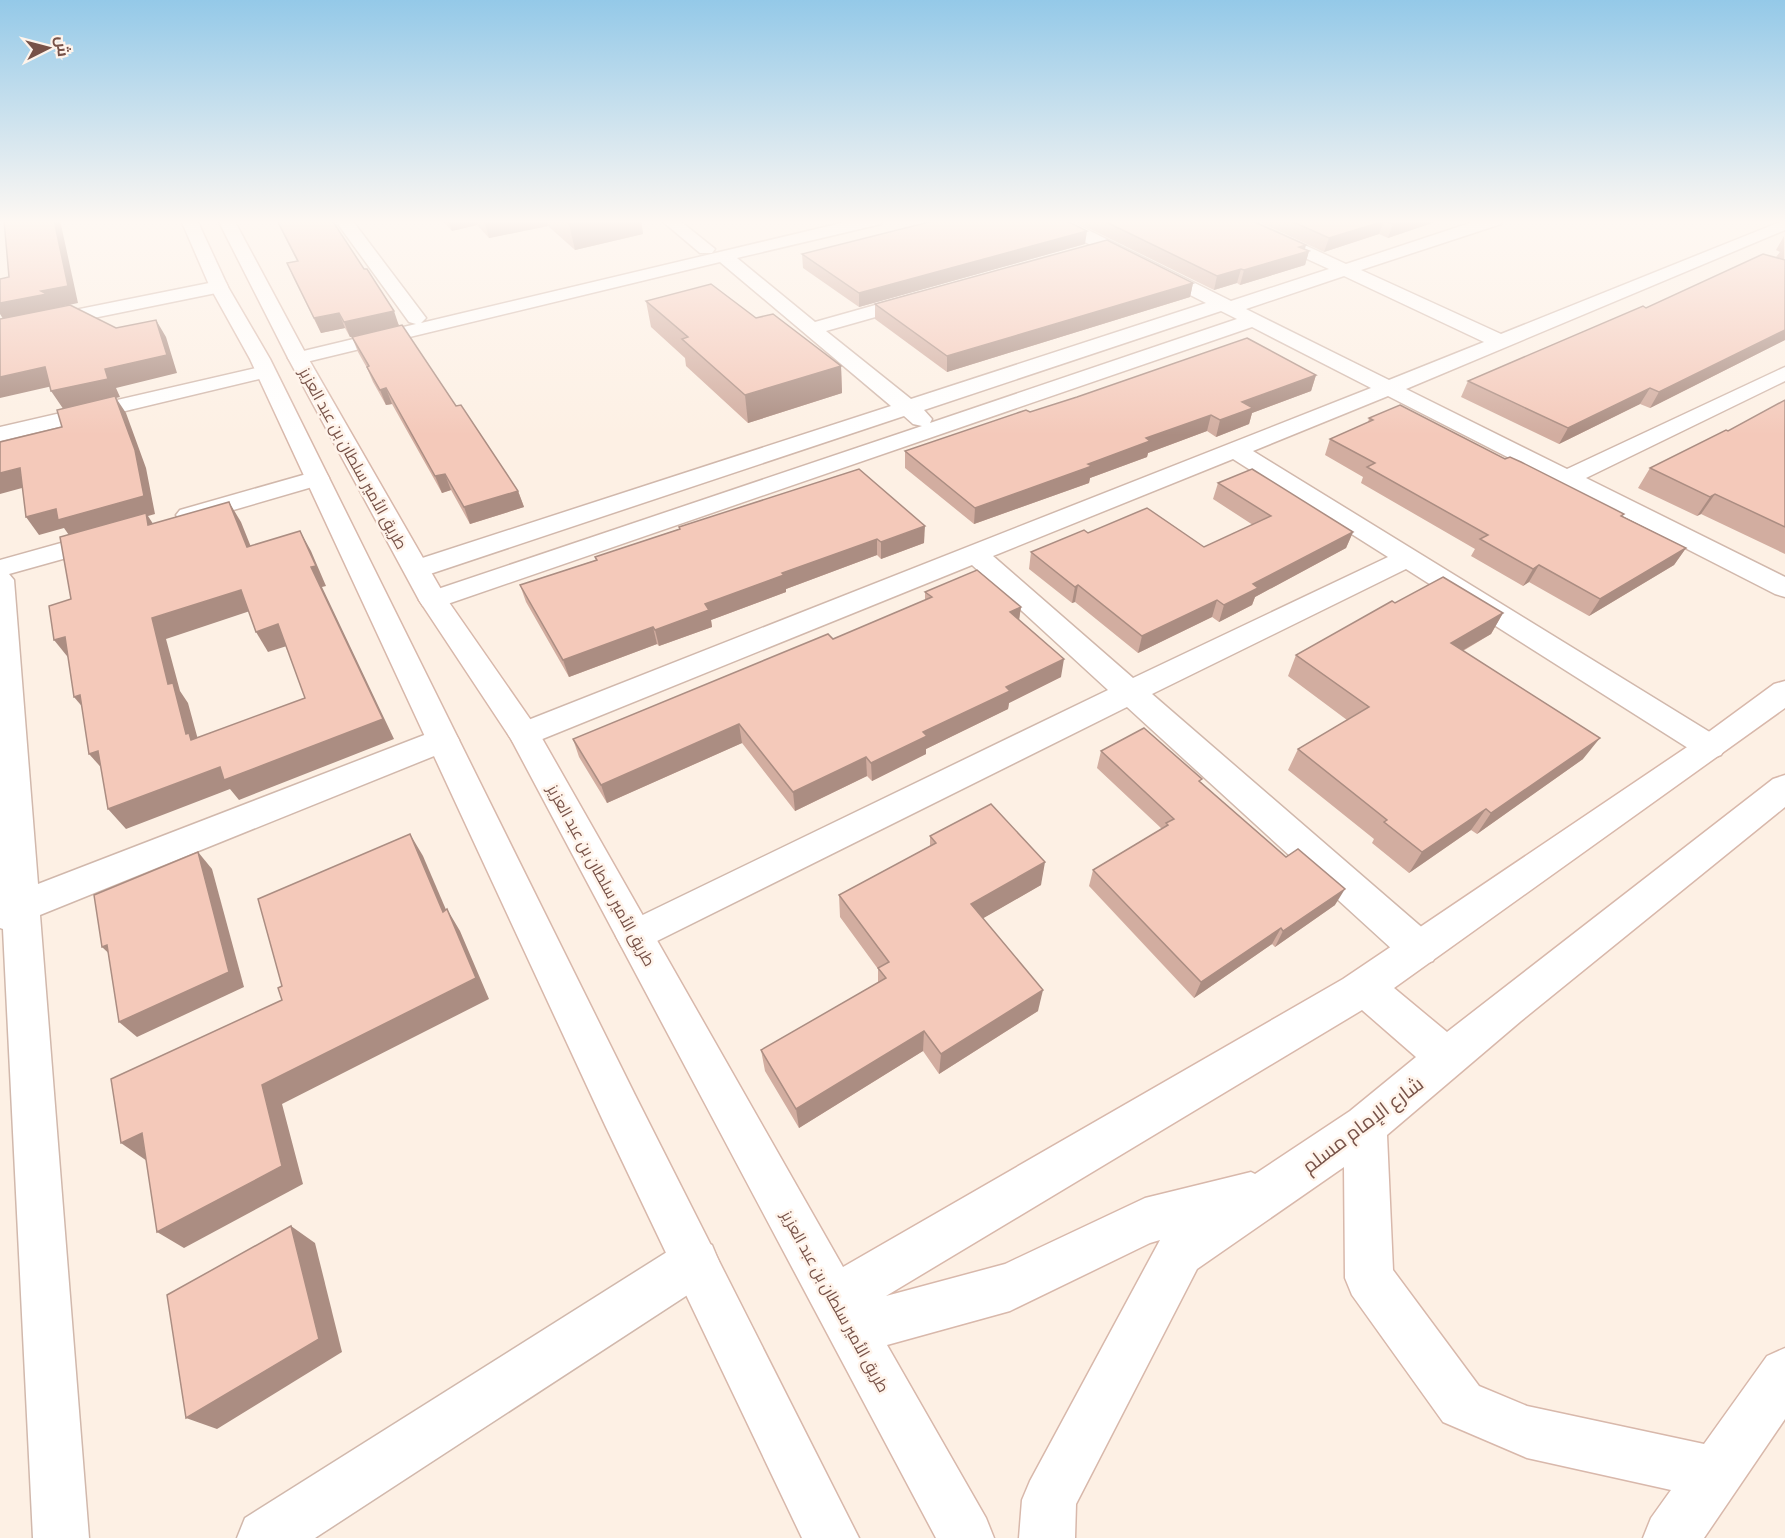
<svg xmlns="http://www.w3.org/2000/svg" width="1785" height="1538" font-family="Barlow,Cairo,sans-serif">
	<rect width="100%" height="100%" fill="#fdf0e4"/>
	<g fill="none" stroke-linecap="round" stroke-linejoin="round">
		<defs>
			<g id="street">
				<path d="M335,220H352L426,318L421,323L854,220H883L881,224L737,258L815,322L918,293L925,295L927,299L925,303L826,331L911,399L1206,303L1049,224L1047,220H1068L1231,301L1329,269L1231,224L1229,220H1250L1346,264L1479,220H1503L1501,224L1361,270L1501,334L1785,220V230L1406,389L1567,469L1785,367V381L1586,478L1785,577V597L1775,594L1388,396L1253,451L1721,739L1726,747L1721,755L1710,759L1699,755L1406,569L1152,694L1433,937L1438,949L1433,961L1419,966L1405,961L1127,707L635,952L622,947L616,936L622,925L1108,690L972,565L535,742L524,745L513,742L508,734L513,726L1371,388L1252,327L433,609L423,606L419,600L423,594L922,426L913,424L904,416L427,575L417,577L407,575L403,569L407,563L891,406L720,262L298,364L291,362L288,358L291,354L416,324L409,322ZM1344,276L1484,342L1389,380L1246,309ZM1221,311L1237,319L930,423L932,419L924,410ZM1233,459L1388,557L1133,678L993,556Z"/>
				<path d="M661,220H679L715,249L712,253H700Z"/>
				<path d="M219,281L226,283L228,287L226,291L0,337V325Z"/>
				<path d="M265,366L272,368L276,372L272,376L0,441V427Z"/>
				<path d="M317,471L326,473L329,478L326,483L189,523L180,520L176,515L180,510Z"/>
				<path d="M104,531L113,533L117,539L113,545L9,574L14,580L38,884L432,732L443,728L454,732L459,740L454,748L40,915L89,1538H33L3,929L0,928V560Z"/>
				<path d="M695,1238L712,1245L719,1262L712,1279L315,1538H237L245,1518L678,1245Z"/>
			</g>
			<g id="secondary">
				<path d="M181,220H197L228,287L270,359L635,1095L859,1538H802L605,1125L250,359L210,287Z"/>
				<path d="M218,220H234L308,358L446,598L535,726L843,1267L1343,979L1699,739L1774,684L1785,681V708L1394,988L1447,1032L1773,779L1785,775V807L1521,1021L1387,1135L1393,1270L1479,1386L1527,1406L1704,1444L1767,1356L1785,1348V1419L1704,1538H1643L1651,1518L1671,1490L1527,1458L1443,1422L1352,1295L1345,1278L1344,1167L1197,1269L1076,1504L1075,1538H1019L1022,1500L1030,1481L1160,1240L1150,1243L1010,1311L887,1345L986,1518L994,1538H936L511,739L419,600L288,358ZM1362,1010L1416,1057L1350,1111L1255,1174L1251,1172L1145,1198L1005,1264L886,1296Z"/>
			</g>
		</defs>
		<use href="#street" stroke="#d1b8ac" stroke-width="3"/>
		<use href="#secondary" stroke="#d8b8ab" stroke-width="3"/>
		<use href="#street" fill="#fff" fill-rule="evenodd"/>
		<use href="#secondary" fill="#fff" fill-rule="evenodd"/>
	</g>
	<g fill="#d2ada0">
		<path d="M276,220H332L399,325L456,406L518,491L524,507L470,524L451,490L442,493L392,404L386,405L373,382L367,368L358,352L352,337H350L345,328L321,333L293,277L287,263L297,261Z"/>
		<path d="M442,220H641L643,234L575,250L548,226L489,238L477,225L452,231Z"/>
		<path d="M1072,220H1250L1309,251L1305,265L1240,285L1237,283L1214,290Z"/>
		<path d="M1255,220H1441L1388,238L1379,234L1324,252Z"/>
		<path d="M1784,236L1785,340L1650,408L1640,404L1559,444L1461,397L1468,381L1646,308L1776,257L1780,252L1776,250Z"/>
		<path d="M1085,244L859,307L803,268L802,254Z"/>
		<path d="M1193,283L1190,297L947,372L875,319V304Z"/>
		<path d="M646,301L756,318L841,366L842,393L748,423L686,366L685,358L651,327Z"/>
		<path d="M1316,375L1311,391L1252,413L1249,424L1216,437L1207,431L1148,453L1147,457L1090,478L1089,483L974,524L905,468V451L1030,412Z"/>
		<path d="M1785,400V554L1701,514L1697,516L1638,488L1650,468L1728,431Z"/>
		<path d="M1369,418L1505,459L1624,514L1622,516L1686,548L1674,565L1589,616L1529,582L1523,586L1471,556L1475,549L1361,483L1363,477L1325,455L1330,439L1368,423Z"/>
		<path d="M859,469L924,543L881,559L877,555L786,589V592L711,620L712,627L659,646L657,644L569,677L526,602L520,585L596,560L595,557L679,529V527Z"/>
		<path d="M1218,483L1353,532L1346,548L1255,597L1252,605L1219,622L1212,617L1138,653L1075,602L1072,603L1029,569L1031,552L1088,533L1204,547L1253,525L1213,499Z"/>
		<path d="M925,592L1021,607L1019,620L1061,677L1009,703L1008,709L926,749V754L872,781L867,776L795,811L742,743L607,803L579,757L573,739L833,639L925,600Z"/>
		<path d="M1395,603L1503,613L1491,634L1463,651L1583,759L1477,834L1471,830L1409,873L1372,843L1374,839L1288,770L1298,749L1347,720L1288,676L1296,655Z"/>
		<path d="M1101,751L1201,782L1335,905L1275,947L1272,944L1194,998L1089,886L1093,870L1162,829L1097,768Z"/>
		<path d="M930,836L1041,885L983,918L1038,1011L939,1074L923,1051L799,1128L765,1071L761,1050L878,983V969L840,917L839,895L930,846Z"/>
	</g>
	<g fill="#ab8d82">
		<path d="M54,220H60L78,303L55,308L57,311L5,322L0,314V303L41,291Z"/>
		<path d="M448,220H475L477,225L452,231Z"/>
		<path d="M484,220H546L548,226L489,238Z"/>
		<path d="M587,220H641L643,234L575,250L569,224Z"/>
		<path d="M1405,220H1441L1388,238L1393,224Z"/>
		<path d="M1384,221L1379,234L1324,252L1329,238Z"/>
		<path d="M1087,231L1085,244L859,307V293Z"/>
		<path d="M1306,245L1304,253L1309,251L1305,265L1240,285L1244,270Z"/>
		<path d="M1241,269L1237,283L1214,290L1217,276Z"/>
		<path d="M1193,283L1190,297L947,372V356Z"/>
		<path d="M394,311L399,326L350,337L344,322Z"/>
		<path d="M339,313L345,328L321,333L314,318Z"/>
		<path d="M156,320L166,337L177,373L116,388L120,397L116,398L126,413L146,468L155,514L148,516L159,533L71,538L64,528L39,535L26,517L56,509L64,410L51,391L105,369Z"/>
		<path d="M1785,330V340L1650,408L1659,392Z"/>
		<path d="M841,366L842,393L748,423L745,395Z"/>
		<path d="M45,367L57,385L0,398V377Z"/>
		<path d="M1316,375L1311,391L1252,413L1249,424L1216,437L1220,420L1242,402Z"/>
		<path d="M386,388L392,404L386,405L380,390Z"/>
		<path d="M1650,388L1640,404L1559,444L1568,428Z"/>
		<path d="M1211,415L1207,431L1148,453L1147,457L1090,478L1089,483L974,524L975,508L1088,464L1146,438Z"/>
		<path d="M20,468L33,485L0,494V473Z"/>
		<path d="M445,474L451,490L442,493L435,476Z"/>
		<path d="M518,491L524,507L470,524L464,507Z"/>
		<path d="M1715,494L1701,514L1697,516L1710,497Z"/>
		<path d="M229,502L241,522L259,567L247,547Z"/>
		<path d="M925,526L924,543L881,559V542Z"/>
		<path d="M300,531L311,551L326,586L322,587L394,739L239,800L230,789L126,829L108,809L220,767L383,719L311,567Z"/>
		<path d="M1353,532L1346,548L1255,597L1252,605L1219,622L1224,605L1253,584Z"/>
		<path d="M877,539V555L786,589V592L711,620L712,627L659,646L655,630L705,604L782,573Z"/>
		<path d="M1686,548L1674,565L1589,616L1600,599Z"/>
		<path d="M1539,565L1529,582L1523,586L1533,569Z"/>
		<path d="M1078,585L1075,602L1072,603L1075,587Z"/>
		<path d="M241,590L253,610L166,639L180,691L188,703L200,747L204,753L186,734L168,684L152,618Z"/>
		<path d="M1217,600L1212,617L1138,653L1142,636Z"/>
		<path d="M1021,607L1018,626L1010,612Z"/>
		<path d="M1503,613L1491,634L1439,664L1451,643Z"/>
		<path d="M278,624L290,645L268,652L256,632Z"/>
		<path d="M653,627L657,644L569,677L563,660Z"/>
		<path d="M65,637L71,661L54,640Z"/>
		<path d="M1064,659L1061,677L1009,703L1008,709L926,749V754L872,781L871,763L923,732L1006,687Z"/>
		<path d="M80,695L91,717L74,697Z"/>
		<path d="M739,724L742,743L607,803L601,785Z"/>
		<path d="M1600,738L1583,759L1477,834L1491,813Z"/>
		<path d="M98,751L107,774L89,754Z"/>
		<path d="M866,757L867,776L795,811L793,792Z"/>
		<path d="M1486,809L1471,830L1409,873L1422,852Z"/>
		<path d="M410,834L423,856L456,933L443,912Z"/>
		<path d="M198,852L212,869L244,987L137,1037L119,1022Z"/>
		<path d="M1045,862L1041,885L968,927L971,904Z"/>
		<path d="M1345,889L1335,905L1275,947L1283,931Z"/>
		<path d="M447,909L460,931L489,999L282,1104L303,1184L184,1248L157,1232L262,1085Z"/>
		<path d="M1281,928L1272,944L1194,998L1201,982Z"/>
		<path d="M107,945L119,963L102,947Z"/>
		<path d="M1043,990L1038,1011L939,1074L941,1054Z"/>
		<path d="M924,1031L923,1051L799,1128L796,1109Z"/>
		<path d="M142,1133L147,1161L121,1143Z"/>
		<path d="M291,1226L315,1243L342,1352L217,1429L186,1418Z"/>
	</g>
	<g fill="#f4c9ba" stroke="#ab8d82" stroke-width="1.5" fill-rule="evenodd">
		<path d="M4,220H54L68,286L41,291L47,294L0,303V279L9,277Z"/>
		<path d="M277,220H332L364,269H367L394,311L344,322L339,313L314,318L287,263L298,261Z"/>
		<path d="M564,220H587L569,224Z"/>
		<path d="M937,220H1065L1087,231L859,293L802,254Z"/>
		<path d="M1102,220H1250L1306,245L1299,247L1309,251L1244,270L1241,269L1217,276Z"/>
		<path d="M1289,220H1405L1393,224L1384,221L1329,238Z"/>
		<path d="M1107,240L1193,283L947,356L875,304Z"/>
		<path d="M1763,254L1785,260V330L1659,392L1650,388L1568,428L1468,381L1643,306L1646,308Z"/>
		<path d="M711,284L756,318L773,314L841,366L745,395L682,339L688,337L646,301Z"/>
		<path d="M70,305L116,328L156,320L167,355L105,369L108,379L51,391L45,367L0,377V319Z"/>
		<path d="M402,325L456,406L461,405L518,491L464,507L445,474L435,476L386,388L380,390L367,367L369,366L352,337Z"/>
		<path d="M1247,338L1316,375L1242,402L1253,408L1220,420L1211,415L1146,438L1150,441L1088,464L1092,466L975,508L905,451L1026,410L1030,412L1077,397Z"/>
		<path d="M115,396L135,450L144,496L58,520L56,509L26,517L20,468L0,473V442L62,427L57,410Z"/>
		<path d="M1785,400V527L1715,494L1710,497L1650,468L1726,430L1728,431Z"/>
		<path d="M1400,405L1505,459L1510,457L1521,462L1624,514L1621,516L1686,548L1600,599L1539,565L1533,569L1480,539L1488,535L1367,467L1375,463L1330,439L1373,420L1369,418Z"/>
		<path d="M859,469L925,526L881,542L877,539L782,573L784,575L705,604L709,610L655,630L653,627L563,660L520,585L597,560L595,557L680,529L679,527Z"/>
		<path d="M1252,469L1353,532L1253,584L1258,588L1224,605L1217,600L1142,636L1078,585L1075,587L1031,552L1084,530L1088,533L1147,508L1204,547L1271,516L1218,483Z"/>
		<path d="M229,502L247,547L300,531L316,566L311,567L383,719L224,780L220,767L108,809L98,751L89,754L80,695L74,697L65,637L54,640L49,606L71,599L60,537L146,513L148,525ZM241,590L256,632L278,624L305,698L191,740L189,733L186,734L173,683L168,684L152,618Z"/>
		<path d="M977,570L1021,607L1010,612L1064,659L1006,687L1010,691L923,732L927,736L871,763L866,757L793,792L739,724L601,785L573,739L828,634L833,639L932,597L925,592Z"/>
		<path d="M1443,577L1503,613L1451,643L1600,738L1491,813L1486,809L1422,852L1384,822L1387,820L1298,749L1369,707L1296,655L1392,601L1395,603Z"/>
		<path d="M1144,728L1202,779L1199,781L1286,857L1298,849L1345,889L1283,931L1281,928L1201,982L1093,870L1168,825L1166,823L1174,819L1101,751Z"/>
		<path d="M991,804L1045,862L971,904L1043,990L941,1054L924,1031L796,1109L761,1050L886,978L878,968L889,962L839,895L936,843L930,836Z"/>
		<path d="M410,834L443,912L447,909L476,978L262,1085L282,1166L157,1232L142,1133L121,1143L111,1079L282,1000L278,988L282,986L258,899Z"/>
		<path d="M198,852L229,972L119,1022L107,945L102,947L94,895Z"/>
		<path d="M291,1226L319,1339L186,1418L167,1295Z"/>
	</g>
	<linearGradient id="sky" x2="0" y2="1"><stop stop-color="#94c9e8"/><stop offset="0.51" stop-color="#fef8f3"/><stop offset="1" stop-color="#fef8f3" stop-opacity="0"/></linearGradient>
	<rect width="1785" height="435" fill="url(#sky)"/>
	<g text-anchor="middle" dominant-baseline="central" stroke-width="5" stroke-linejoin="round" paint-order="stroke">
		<g font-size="16" fill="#775248" stroke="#fff4eb">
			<text transform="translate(354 458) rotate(61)">طريق الأمير سلطان بن عبد العزيز</text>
			<text transform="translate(602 875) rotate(61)">طريق الأمير سلطان بن عبد العزيز</text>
			<text transform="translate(836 1301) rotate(61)">طريق الأمير سلطان بن عبد العزيز</text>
		</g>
		<g font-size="20" fill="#775248" stroke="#fff4eb">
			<text transform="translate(1362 1124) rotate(-37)">شارع الإمام مسلم</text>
		</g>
	</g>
	<g transform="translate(48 48) rotate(84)" stroke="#fff4eb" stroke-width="4.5" paint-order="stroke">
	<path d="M0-4.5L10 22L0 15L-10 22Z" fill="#775248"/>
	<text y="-9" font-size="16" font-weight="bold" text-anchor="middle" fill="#775248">ش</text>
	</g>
</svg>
